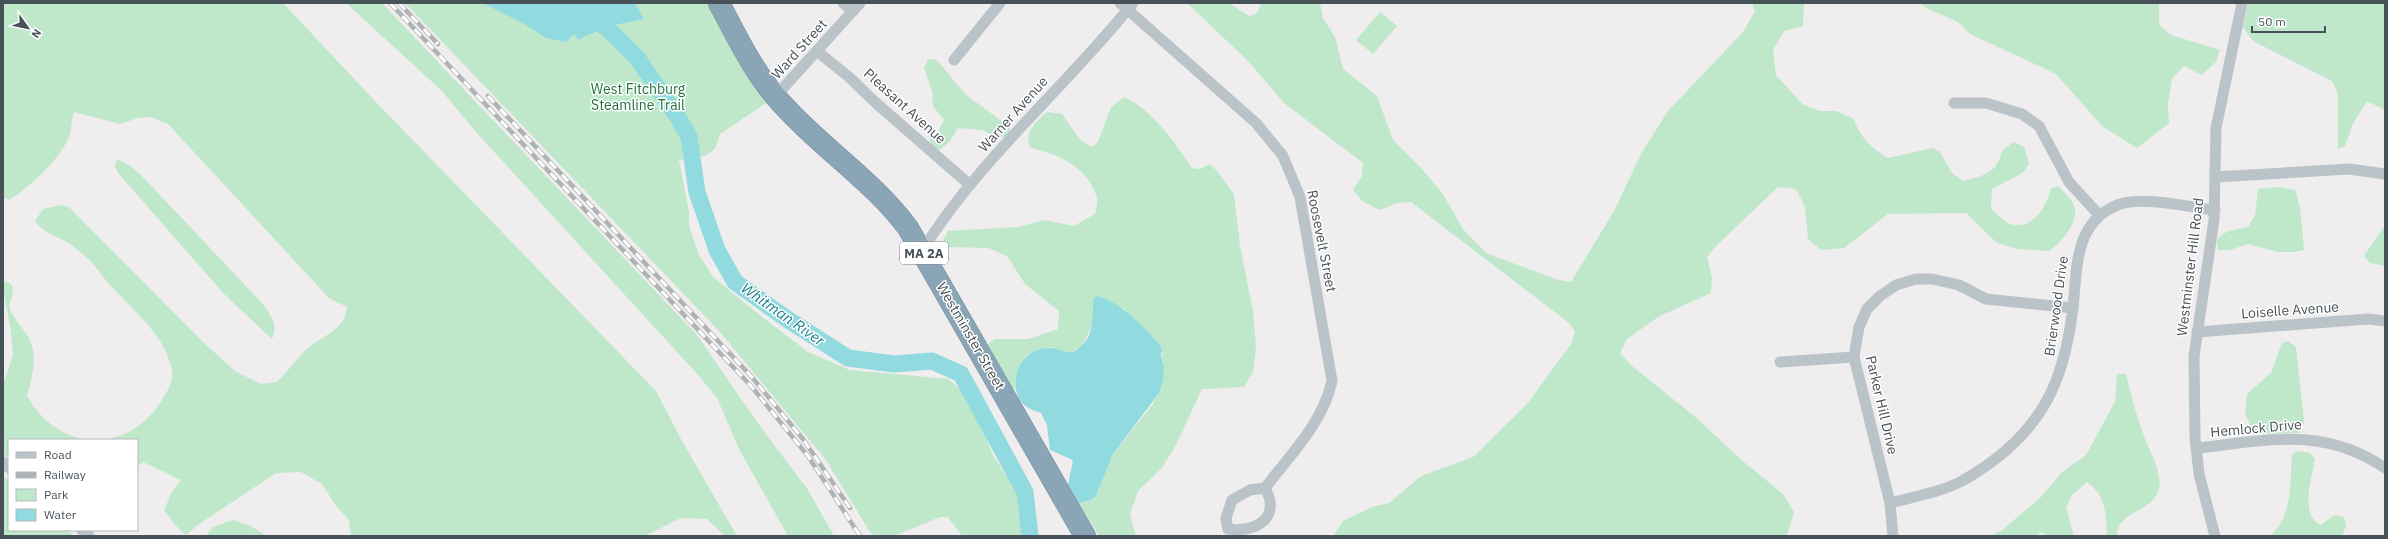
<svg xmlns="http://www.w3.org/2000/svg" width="2388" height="539" font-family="'IBM Plex Sans',sans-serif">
	<rect width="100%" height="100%" fill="#efeded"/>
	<g fill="#bfe8ca">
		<path d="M3,3H283L374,100L656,391L682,441L737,536H725L707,519L681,518L645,536H351L349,520L336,506L322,484L301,472L276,473L199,524L186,535L177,527L164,510L172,492L181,480L143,462L137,467V440H9V459L3,454V385L13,355L11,331L3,289V284L6,281L12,285L13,293L9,307C13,319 23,327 29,338C38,357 32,378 27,396C59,453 128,455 162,400C169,388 175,380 171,366C162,330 126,305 104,278C98,271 94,263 86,257C80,252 74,247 67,242C55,235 43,233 35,221L43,209L61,205L69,207L202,341L235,371L261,384L277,382C287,372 296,360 306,350C321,335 345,332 347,307L329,298L168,124L151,117L138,118L120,124L74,112C71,120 72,127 70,134C63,157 29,188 9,200L3,197Z"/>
		<path d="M346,3H382L697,335L757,422L808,490L834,536H788L739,449L717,398L699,376L476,132L442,91Z"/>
		<path d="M405,3H482L524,24L546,38L574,34L578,40L606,27L644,19L635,3H719L775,97L720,134L715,149L705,156L679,160L689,212V226L699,255L714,278L752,309L808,352L850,370L948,379L958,387L977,410L992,454L1021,498L1023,516L1021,536H962L948,517H940L894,536H875L870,532L826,460L720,332Z"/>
		<path d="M1187,3H1229L1249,16L1256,14L1262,3H1320L1323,18L1335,37L1343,69L1377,96L1393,140L1421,168L1443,194L1463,229L1486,253L1558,280L1571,282L1614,211L1642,152L1668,111L1743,32L1755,11L1752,3H1804L1803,26L1784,31L1773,50L1776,75L1802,104L1820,111H1836L1854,119C1859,137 1873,149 1888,158L1932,148L1940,152L1952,173L1963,181C1974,178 1987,176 1995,167C2004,155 1996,153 2014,142L2024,147L2029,163L2024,172L1992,189L1991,209C1996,213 2002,220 2008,223C2031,233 2047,207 2051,188L2059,186C2063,192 2070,197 2073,203C2082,219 2061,243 2049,251L2018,249L1997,243L1966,213L1888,214L1844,248L1821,250L1808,239L1805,207L1796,189L1778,187L1717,245L1707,257L1712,277L1711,293L1658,317L1627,339L1620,353L1632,366L1699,420L1739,458L1783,494L1794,512L1788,533L1785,536H1333L1343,521L1372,507L1389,503L1421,476L1473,457L1527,404L1571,344L1575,332L1569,323L1411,202L1397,203L1380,210L1362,201L1353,190L1362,176L1363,163L1284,103L1248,61Z"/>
		<path d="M1919,3H2159V25L2171,35L2220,50L2216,62L2202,75L2184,66L2172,79L2168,104L2169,123L2137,148L2103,127L2056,74L1970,34L1958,22L1926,8Z"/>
		<path d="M2248,3H2385V110L2367,101L2353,124L2345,146L2338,149V94L2332,81L2253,41L2243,27Z"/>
		<path d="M1380,12L1397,26L1373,54L1356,40Z"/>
		<path d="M928,59L937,60L966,95L1010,127V135L1000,138L982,130L958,128L949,142L940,150L931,148L930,138L938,132L944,120L933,106L932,91L924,68Z"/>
		<path d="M1124,97C1152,109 1176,144 1192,168L1199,169L1210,164L1218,172L1234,194L1240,246L1253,311L1256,347L1253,372L1244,387L1202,389L1176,445L1161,469L1138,491L1130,514L1136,536H1099L1079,503L1091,500L1096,496L1113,454L1153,404L1163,381L1162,349L1159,344L1123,308L1094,298L1093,324L1081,347L1069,353H1063L1051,347L1027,355L1016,376L1015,389L1011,390L988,344L995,339H1028L1058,329L1059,311L1025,284L1007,256L988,248L947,247L943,240L948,231L1018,227L1044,220L1074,226L1095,214C1096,209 1098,202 1097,198C1089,168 1059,154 1031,148C1022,133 1037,121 1047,112L1062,114L1080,140L1092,147L1098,142L1111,107Z"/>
		<path d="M117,159L129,165L140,174L261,302C270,314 279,324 272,339L224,294L118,173L115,166Z"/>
		<path d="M2277,187L2295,190L2300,207L2304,250L2294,252H2278L2248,244L2230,250H2218C2212,231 2235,230 2248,227L2255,215L2258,189Z"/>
		<path d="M2385,225V266L2370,263L2364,256Z"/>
		<path d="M2288,341L2296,347L2304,422L2299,433L2253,434L2245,412L2247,394L2271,373L2282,343Z"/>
		<path d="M2117,374H2126C2131,396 2137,418 2145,439C2151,454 2162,472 2159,488C2155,512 2117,510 2117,536H2107C2106,515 2106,495 2087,482L2072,495L2066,508L2074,536H2049L2040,532L2037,536H1991L2001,531L2041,497L2062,472L2086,455L2115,402Z"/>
		<path d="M2297,451L2310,453L2315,459C2312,478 2299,516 2321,525L2334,515L2344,517L2346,526L2342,536H2269C2293,520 2290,480 2292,454Z"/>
		<path d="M3,476L9,481V530H67L74,536H3Z"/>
		<path d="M233,520L251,526L267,536H206L213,527Z"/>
	</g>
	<g fill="#91dae0">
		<path d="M482,3H635L644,19L606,27L578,40L574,34L566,42L546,38L524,24Z"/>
		<path d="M1098,296C1124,305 1141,324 1159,344L1162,349L1161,355L1164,368L1163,381L1159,393L1113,454L1096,496L1091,500L1079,503L1068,485L1073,460L1050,450L1047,425L1041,413C1031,410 1022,406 1018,396C1009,373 1025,347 1051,348C1062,348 1068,359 1081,346C1096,333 1091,315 1094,298Z"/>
	</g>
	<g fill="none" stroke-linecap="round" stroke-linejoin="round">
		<path stroke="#91dae0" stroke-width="17" d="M564,3L606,27L638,59L679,119L689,137L697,192L717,250L735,282L787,319L848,358L894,364L932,361L961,374L1025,492L1030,536"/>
		<defs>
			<path id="highway" d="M719,3C738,39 756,77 784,106C823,149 873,181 908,228L1085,536"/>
		</defs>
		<use href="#highway" stroke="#7590a2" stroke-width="22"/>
		<g stroke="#b9c3c8" stroke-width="11">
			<path d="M843,3L853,11"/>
			<path d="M1120,3L1256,123L1283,156L1300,197L1332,381C1323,423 1290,455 1265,488"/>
			<path d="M818,52L849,77L876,103L970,185"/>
			<path d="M954,60L1000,3"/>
			<path d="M775,97L860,3"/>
			<path d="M1954,103H1986L2022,114L2039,126L2069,182L2099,215"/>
			<path d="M2215,177L2349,169L2385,174"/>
			<path d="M922,251C980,158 1065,88 1133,3"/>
			<path d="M2197,332L2368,319L2385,321"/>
			<path d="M1780,362L1854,357"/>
			<path d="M2196,448C2266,441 2322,425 2385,468"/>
			<path d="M3,462L9,468"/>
			<path d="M1265,488C1282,518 1255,533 1228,529L1226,518L1232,500L1250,490Z"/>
			<path d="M1890,503C1913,497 1941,492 1962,481C2003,458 2039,425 2056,381C2065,358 2070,333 2073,308C2077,270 2074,226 2113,207C2138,194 2186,207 2215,210"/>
			<path d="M82,530L89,536"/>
			<path d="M1893,536L1890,503L1854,357L1859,327L1867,309L1880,296L1896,285L1916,279H1932L1959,285L1986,299L2073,308"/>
			<path d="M2215,536L2199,474L2195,437L2194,356L2214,220L2216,128L2242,3"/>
		</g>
		<use href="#highway" stroke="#8aa5b6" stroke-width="21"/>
		<defs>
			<g id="rail">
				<path d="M390,3L751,386L808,456L860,536"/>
				<path d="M399,3L438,44"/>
				<path d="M488,96L751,376L803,439L850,508"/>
			</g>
		</defs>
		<use href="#rail" stroke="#b0b3b6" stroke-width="4.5"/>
		<use href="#rail" stroke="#fff" stroke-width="3" stroke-dasharray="9" stroke-linecap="butt"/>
	</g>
	<g text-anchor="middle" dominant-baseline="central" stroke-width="3" stroke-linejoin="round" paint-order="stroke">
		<rect fill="#fff" stroke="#7e868a" stroke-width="1" x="900" y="242" width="48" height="22" rx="3"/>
		<g font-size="13" font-weight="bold" fill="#475258">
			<text x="924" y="253">MA 2A</text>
		</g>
		<g font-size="14" fill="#475258" stroke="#fff">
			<text transform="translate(799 49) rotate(-48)">Ward Street</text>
			<text transform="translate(905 106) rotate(42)">Pleasant Avenue</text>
			<text transform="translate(1013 114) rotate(-48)">Warner Avenue</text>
			<text transform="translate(1322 241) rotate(79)">Roosevelt Street</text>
			<text transform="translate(2190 267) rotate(-83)">Westminster Hill Road</text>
			<text transform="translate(2056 306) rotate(-82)">Brierwood Drive</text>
			<text transform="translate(2290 310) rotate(-4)">Loiselle Avenue</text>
			<text transform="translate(971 336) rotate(60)">Westminster Street</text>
			<text transform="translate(1882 405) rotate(77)">Parker Hill Drive</text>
			<text transform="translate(2256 428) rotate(-5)">Hemlock Drive</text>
		</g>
		<g font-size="14" fill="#21703e" stroke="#fff">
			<text x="638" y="89">West Fitchburg<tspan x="638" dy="16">Steamline Trail</tspan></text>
		</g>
		<g font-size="15" font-style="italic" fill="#1c8088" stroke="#fff">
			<text transform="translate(783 314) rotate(35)">Whitman River</text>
		</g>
	</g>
	<rect width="2388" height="539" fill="none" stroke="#475258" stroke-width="8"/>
	<rect x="8" y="439" width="130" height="92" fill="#ffffff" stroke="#b5babc"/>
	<rect x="16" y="452" width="20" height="6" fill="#b9c3c8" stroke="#b5babc"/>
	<text x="44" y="459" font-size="12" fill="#475258">Road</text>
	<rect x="16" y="472" width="20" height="6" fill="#b0b3b6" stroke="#b5babc"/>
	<text x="44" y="479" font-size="12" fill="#475258">Railway</text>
	<rect x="16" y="489" width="20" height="12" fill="#bfe8ca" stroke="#b5babc"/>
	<text x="44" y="499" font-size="12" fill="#475258">Park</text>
	<rect x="16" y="509" width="20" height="12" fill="#91dae0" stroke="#b5babc"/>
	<text x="44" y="519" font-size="12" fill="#475258">Water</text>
	<g transform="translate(28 28) rotate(123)" stroke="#ffffff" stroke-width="3" paint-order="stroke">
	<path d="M0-3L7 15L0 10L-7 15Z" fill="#475258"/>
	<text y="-6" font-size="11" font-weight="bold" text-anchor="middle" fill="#475258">N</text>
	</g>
	<path d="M2252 26v6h73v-6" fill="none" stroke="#475258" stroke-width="2"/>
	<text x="2258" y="26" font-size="12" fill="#475258" stroke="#ffffff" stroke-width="3" paint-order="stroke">50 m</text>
</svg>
